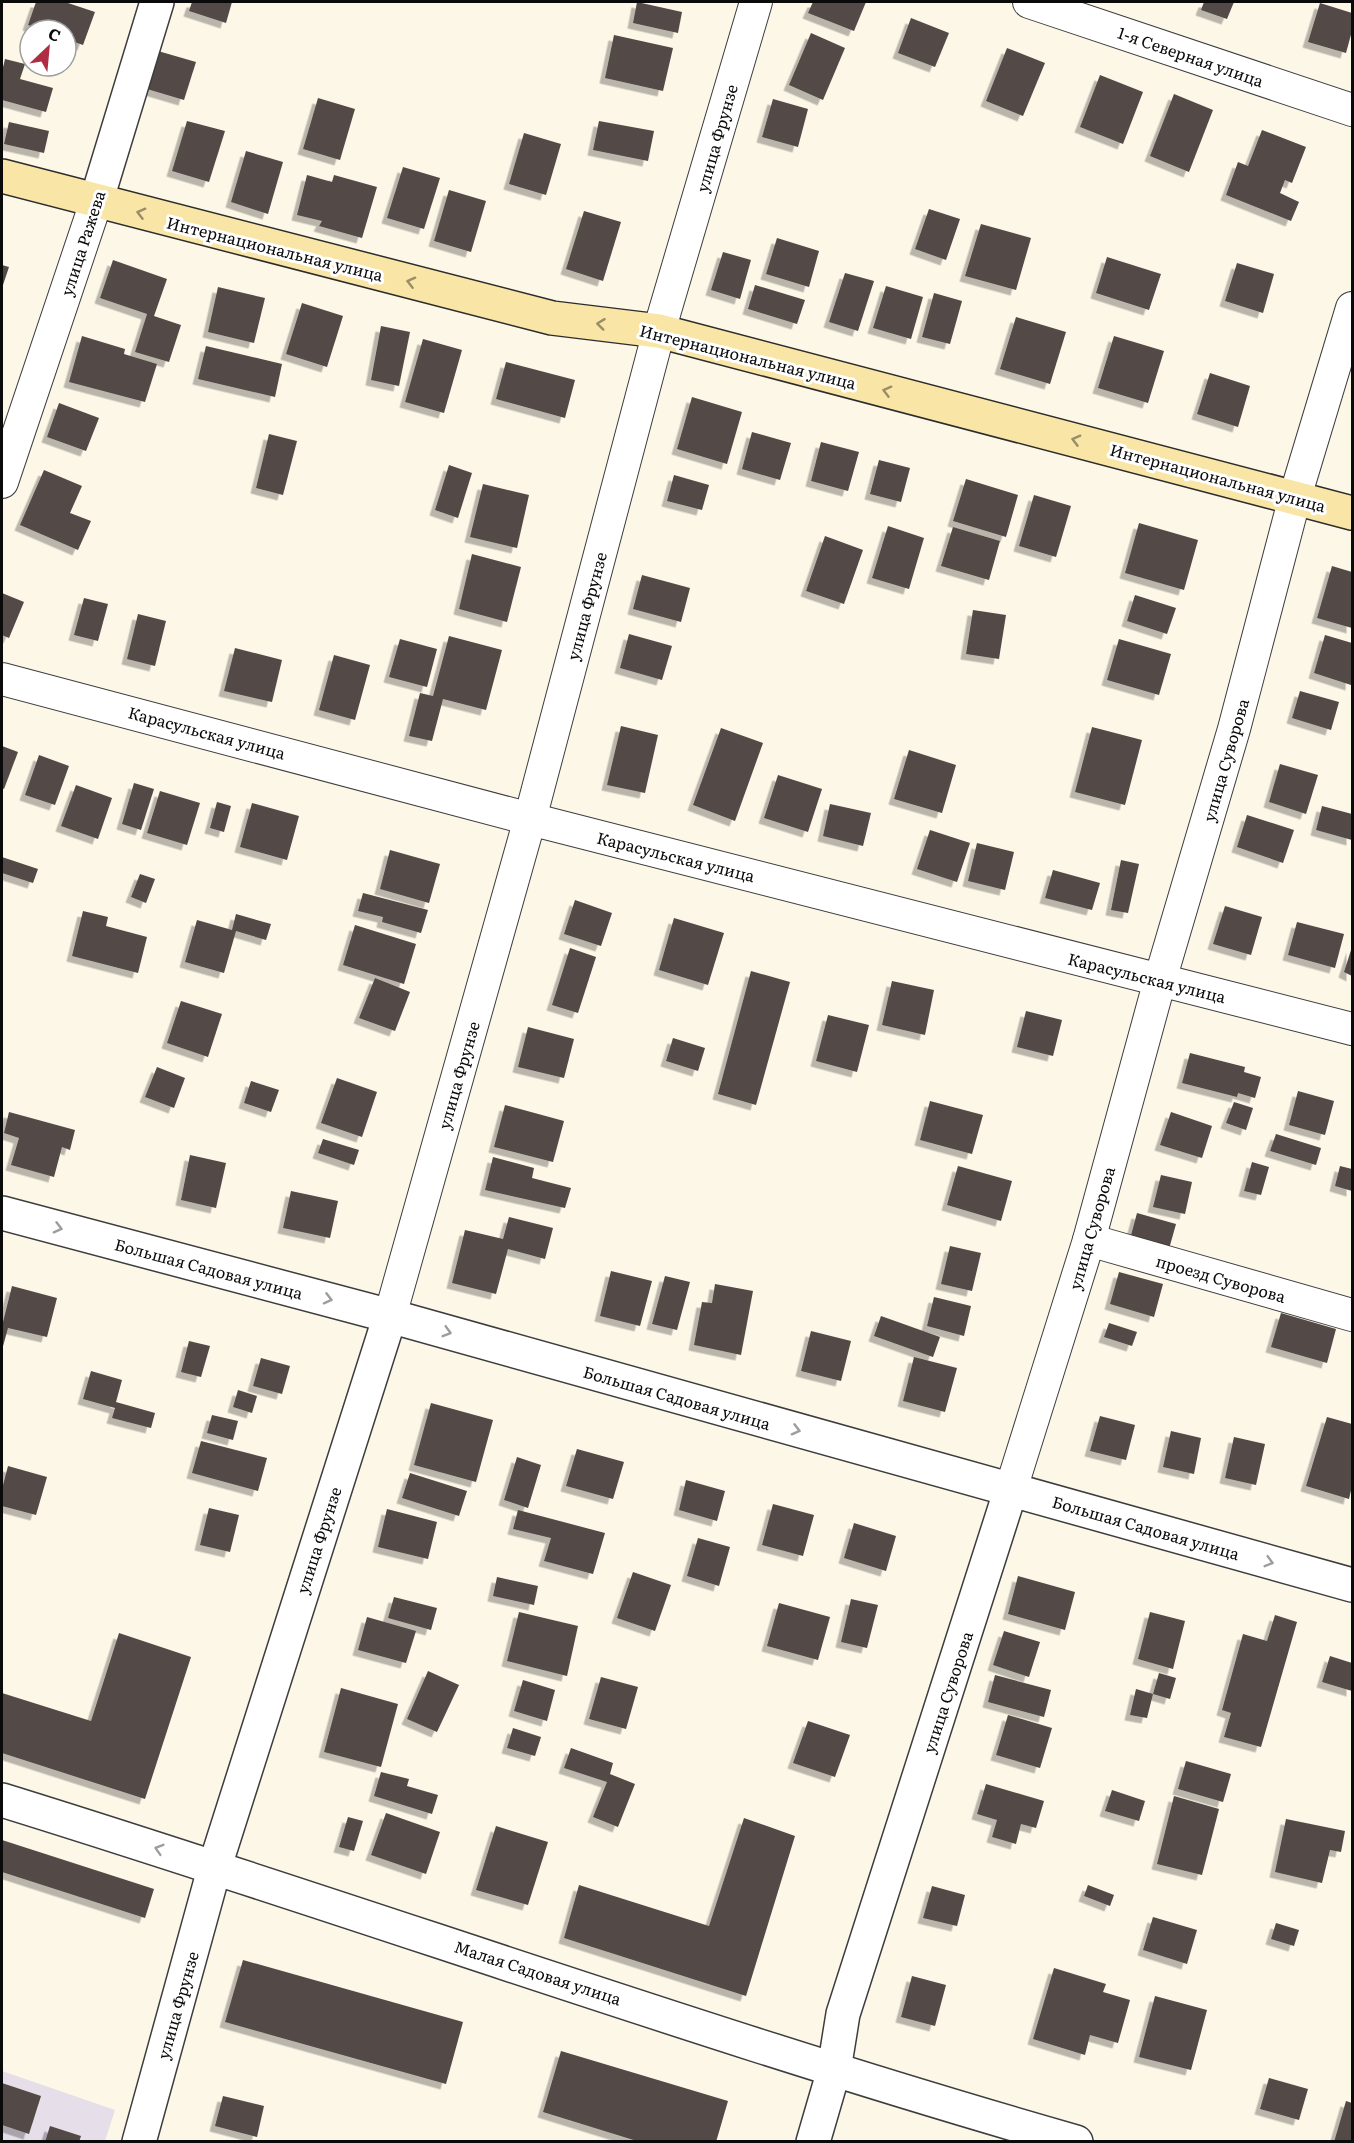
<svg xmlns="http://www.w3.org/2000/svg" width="1354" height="2143" font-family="Literata,serif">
	<defs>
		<filter id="shadow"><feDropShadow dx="-5.5" dy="5.5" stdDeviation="0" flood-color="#0004"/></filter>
	</defs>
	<rect width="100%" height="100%" fill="#fdf7e8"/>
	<path fill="#e6dee9" d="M2,2071L115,2110L105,2141L2,2142Z"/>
	<g fill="#524a47" filter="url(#shadow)">
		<path d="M36,2H65L95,12L83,45L66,39V30H41L28,25Z"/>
		<path d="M192,2H232L226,23L189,11Z"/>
		<path d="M637,2L682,12L678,33L633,23Z"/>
		<path d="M813,2H866L854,31L808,13Z"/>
		<path d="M1204,2H1234L1227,19L1201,10Z"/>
		<path d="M1320,3L1352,13V31L1346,53L1308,42Z"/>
		<path d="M911,18L949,33L935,67L898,53Z"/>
		<path d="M811,33L845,48L823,100L789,85Z"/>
		<path d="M614,35L673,48L663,91L605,78Z"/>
		<path d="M1007,48L1045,63L1023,116L986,101Z"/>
		<path d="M158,51L196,62L184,100L147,89Z"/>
		<path d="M5,59L25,64L20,79L53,88L46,112L2,100V72Z"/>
		<path d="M1100,75L1143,92L1123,144L1080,127Z"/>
		<path d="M1174,94L1213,110L1189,172L1150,156Z"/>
		<path d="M318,98L355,109L340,160L303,149Z"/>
		<path d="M773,99L808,109L798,147L762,137Z"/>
		<path d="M187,121L225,131L209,182L172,171Z"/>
		<path d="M599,121L654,131L648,161L593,150Z"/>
		<path d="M9,122L49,131L44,153L4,144Z"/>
		<path d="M1262,130L1306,147L1292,183L1285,180L1280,193L1299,202L1291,221L1226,195L1238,162L1248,166Z"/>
		<path d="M524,133L561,144L546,195L509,184Z"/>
		<path d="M246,151L283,162L268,214L231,202Z"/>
		<path d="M403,167L440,178L424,229L387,218Z"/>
		<path d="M307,175L332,182L334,175L377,187L362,238L319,226L322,221L297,215Z"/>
		<path d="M449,190L486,201L471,252L434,241Z"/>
		<path d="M929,209L960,219L946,260L915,249Z"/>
		<path d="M584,211L621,222L603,281L566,269Z"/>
		<path d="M981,224L1031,238L1016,290L965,276Z"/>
		<path d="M777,238L819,251L809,287L766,274Z"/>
		<path d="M723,252L751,260L740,299L711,290Z"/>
		<path d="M1107,257L1161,274L1149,310L1096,293Z"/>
		<path d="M113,260L167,279L154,316L181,325L169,362L135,352L147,314L100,298Z"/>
		<path d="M1237,263L1274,274L1263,313L1225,301Z"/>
		<path d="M2,265L9,267L2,288Z"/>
		<path d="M845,273L874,281L858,331L829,322Z"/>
		<path d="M755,285L805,300L797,324L748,309Z"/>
		<path d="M886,286L923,297L911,339L873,328Z"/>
		<path d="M218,287L265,298L254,343L208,332Z"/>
		<path d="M934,293L962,301L950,344L922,337Z"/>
		<path d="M302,303L343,316L327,367L286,354Z"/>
		<path d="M1016,317L1066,332L1050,384L1000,369Z"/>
		<path d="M381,326L410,332L399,386L371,380Z"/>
		<path d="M82,336L125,349L124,354L157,364L145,402L69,382Z"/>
		<path d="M1114,336L1164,351L1148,403L1098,388Z"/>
		<path d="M423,339L462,350L444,413L405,402Z"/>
		<path d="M206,346L282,364L275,397L198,379Z"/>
		<path d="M506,362L575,380L565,418L496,399Z"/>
		<path d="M1210,373L1250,386L1238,427L1197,414Z"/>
		<path d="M692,397L742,412L727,464L677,449Z"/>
		<path d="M59,403L99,418L86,451L47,437Z"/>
		<path d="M752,432L791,443L780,480L742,469Z"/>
		<path d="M269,434L297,441L283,495L256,488Z"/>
		<path d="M821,442L859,452L848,491L811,481Z"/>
		<path d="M879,460L910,468L901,502L870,494Z"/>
		<path d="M449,465L472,473L458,518L435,510Z"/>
		<path d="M44,470L82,486L70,513L91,521L78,550L20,525Z"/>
		<path d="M674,475L709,485L702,510L667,501Z"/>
		<path d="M966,479L1018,495L1006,537L953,521Z"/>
		<path d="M483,484L529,495L517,548L470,537Z"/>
		<path d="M1034,495L1071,506L1056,557L1019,546Z"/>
		<path d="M1139,523L1198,540L1184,590L1125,573Z"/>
		<path d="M888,526L924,538L909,589L872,578Z"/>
		<path d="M953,527L1000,541L989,580L941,566Z"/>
		<path d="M825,536L863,550L844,604L806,591Z"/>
		<path d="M472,554L521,567L507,622L459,609Z"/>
		<path d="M1332,566L1352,572V628L1317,618Z"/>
		<path d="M642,575L690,588L681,622L633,609Z"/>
		<path d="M2,593L24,602L9,638L2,635Z"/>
		<path d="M1135,595L1176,608L1167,634L1127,621Z"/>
		<path d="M84,598L108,604L98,641L74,635Z"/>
		<path d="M973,610L1006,615L999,659L966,654Z"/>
		<path d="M138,614L166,621L155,666L127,659Z"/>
		<path d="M629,634L672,646L662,680L620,668Z"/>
		<path d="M1325,635L1352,643L1351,685L1314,673Z"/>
		<path d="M449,636L502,650L486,710L443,699L432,741L409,736L420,693L433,696Z"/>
		<path d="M400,639L437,649L427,687L389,677Z"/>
		<path d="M1119,639L1171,654L1159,695L1107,680Z"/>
		<path d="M235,648L282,660L272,702L224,691Z"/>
		<path d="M334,655L370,665L355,720L319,710Z"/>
		<path d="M1300,691L1339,702L1331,730L1292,718Z"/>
		<path d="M621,726L658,735L645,793L607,785Z"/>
		<path d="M1092,727L1142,740L1125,805L1075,792Z"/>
		<path d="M721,728L763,743L735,821L693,805Z"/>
		<path d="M2,746L18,752L4,789L2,788Z"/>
		<path d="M909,750L956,765L942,813L894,799Z"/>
		<path d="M39,755L69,766L55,805L25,795Z"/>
		<path d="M1280,764L1318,775L1306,814L1269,802Z"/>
		<path d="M778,775L822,789L808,832L764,818Z"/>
		<path d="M134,783L154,789L141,830L122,824Z"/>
		<path d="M76,785L112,798L98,839L61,826Z"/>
		<path d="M160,791L200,803L187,845L147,833Z"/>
		<path d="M217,802L231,806L224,832L210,828Z"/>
		<path d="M252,803L299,816L287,860L240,847Z"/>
		<path d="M830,804L871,813L863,846L823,836Z"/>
		<path d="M1322,806L1352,814V840L1316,830Z"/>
		<path d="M1247,815L1294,830L1283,863L1237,847Z"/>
		<path d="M930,830L970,843L957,882L917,869Z"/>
		<path d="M977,843L1014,852L1005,890L968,881Z"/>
		<path d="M390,850L440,864L429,903L380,889Z"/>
		<path d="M2,857L38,869L33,883L2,873Z"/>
		<path d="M1121,860L1139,864L1128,913L1111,910Z"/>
		<path d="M1053,870L1100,883L1092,910L1045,898Z"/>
		<path d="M140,874L155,879L146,903L131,897Z"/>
		<path d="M363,893L428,910L421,933L382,922L383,917L358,911Z"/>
		<path d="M575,900L612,913L601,946L564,934Z"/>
		<path d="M1225,906L1262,917L1251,955L1213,944Z"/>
		<path d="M83,911L108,917L106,926L147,937L138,973L72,956Z"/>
		<path d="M236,914L271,924L266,940L236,931L224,973L185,962L197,920L232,930Z"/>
		<path d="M674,918L724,933L708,985L659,970Z"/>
		<path d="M1297,922L1344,934L1335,968L1288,955Z"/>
		<path d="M355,925L416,944L404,984L343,965Z"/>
		<path d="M1352,947V976L1344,972Z"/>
		<path d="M570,948L596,957L578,1013L552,1005Z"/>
		<path d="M751,971L790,982L756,1105L718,1094Z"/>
		<path d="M375,978L410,992L395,1031L359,1018Z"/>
		<path d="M892,981L934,990L925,1035L882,1025Z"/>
		<path d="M181,1001L222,1014L208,1057L167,1043Z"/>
		<path d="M1026,1011L1062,1020L1053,1056L1017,1047Z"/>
		<path d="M828,1015L869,1025L857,1072L816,1061Z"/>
		<path d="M528,1027L574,1039L564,1078L518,1067Z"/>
		<path d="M673,1038L705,1048L698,1071L666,1061Z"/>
		<path d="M1190,1053L1245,1067L1244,1072L1261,1077L1255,1098L1238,1093L1237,1097L1182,1083Z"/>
		<path d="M157,1067L185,1078L174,1108L145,1097Z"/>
		<path d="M337,1078L377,1092L362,1137L321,1123Z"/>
		<path d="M251,1081L279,1090L271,1112L244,1103Z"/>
		<path d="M1298,1091L1334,1101L1325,1135L1289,1125Z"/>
		<path d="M930,1101L983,1115L972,1154L920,1140Z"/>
		<path d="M1234,1102L1253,1108L1246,1130L1226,1123Z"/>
		<path d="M505,1105L564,1121L553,1162L494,1147Z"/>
		<path d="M9,1112L75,1130L70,1150L62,1147L54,1177L11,1165L19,1138L4,1133Z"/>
		<path d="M1171,1112L1212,1126L1202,1158L1160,1145Z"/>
		<path d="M1276,1134L1321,1148L1316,1165L1270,1151Z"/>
		<path d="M323,1139L359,1150L354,1165L318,1153Z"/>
		<path d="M190,1155L226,1163L216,1208L181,1200Z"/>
		<path d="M493,1157L534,1168L532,1178L571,1188L565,1208L485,1190Z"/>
		<path d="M1252,1162L1269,1167L1261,1195L1244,1191Z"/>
		<path d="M958,1166L1012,1181L1001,1221L947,1205Z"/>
		<path d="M1340,1166L1352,1169V1191L1335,1186Z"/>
		<path d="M1161,1175L1192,1182L1185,1214L1153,1207Z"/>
		<path d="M291,1191L338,1201L330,1238L283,1228Z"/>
		<path d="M1137,1213L1176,1224L1169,1249L1130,1239Z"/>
		<path d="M509,1217L553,1228L545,1259L508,1249L496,1294L452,1283L465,1230L503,1239Z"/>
		<path d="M950,1246L981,1253L972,1291L941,1284Z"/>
		<path d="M611,1271L652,1281L640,1326L600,1316Z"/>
		<path d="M1119,1272L1163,1284L1154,1317L1110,1304Z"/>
		<path d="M665,1276L690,1282L677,1330L652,1324Z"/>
		<path d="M715,1284L753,1291L741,1355L694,1345L702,1302L712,1303Z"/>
		<path d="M12,1286L57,1298L47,1337L8,1328L2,1350V1326Z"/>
		<path d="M934,1297L971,1306L964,1336L927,1326Z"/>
		<path d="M1281,1313L1336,1329L1327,1363L1271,1347Z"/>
		<path d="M881,1316L940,1337L933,1357L874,1336Z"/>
		<path d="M1109,1323L1137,1332L1132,1346L1104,1337Z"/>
		<path d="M811,1331L851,1341L841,1381L801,1371Z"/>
		<path d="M189,1341L210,1346L201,1377L181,1372Z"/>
		<path d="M914,1357L957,1368L945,1412L903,1401Z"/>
		<path d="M261,1358L290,1366L282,1394L253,1386Z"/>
		<path d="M91,1371L122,1380L116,1402L155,1413L151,1428L112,1418L115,1408L83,1399Z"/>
		<path d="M238,1390L257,1396L252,1413L233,1407Z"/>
		<path d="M431,1403L493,1420L476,1482L414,1465Z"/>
		<path d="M212,1415L238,1421L233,1440L207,1433Z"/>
		<path d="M1100,1416L1135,1425L1126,1460L1090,1451Z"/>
		<path d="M1327,1417L1352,1424V1486L1349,1499L1306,1486Z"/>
		<path d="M1171,1431L1201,1438L1194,1474L1163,1467Z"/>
		<path d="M1234,1437L1265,1444L1256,1485L1225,1478Z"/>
		<path d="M201,1441L267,1458L258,1491L192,1473Z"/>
		<path d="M577,1449L624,1462L613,1499L566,1486Z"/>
		<path d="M517,1457L541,1465L528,1508L504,1500Z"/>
		<path d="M8,1466L47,1477L36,1515L2,1506V1489Z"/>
		<path d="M410,1473L467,1491L459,1516L402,1498Z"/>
		<path d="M686,1480L725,1491L717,1521L679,1510Z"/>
		<path d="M773,1504L814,1515L803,1556L762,1545Z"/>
		<path d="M209,1508L239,1515L230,1552L200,1545Z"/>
		<path d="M387,1509L437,1522L428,1559L378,1547Z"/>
		<path d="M518,1510L605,1533L593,1574L544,1561L551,1538L513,1529Z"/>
		<path d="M854,1523L896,1536L886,1571L844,1558Z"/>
		<path d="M698,1538L730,1547L719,1586L687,1576Z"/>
		<path d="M633,1572L671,1585L655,1631L617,1618Z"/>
		<path d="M1018,1576L1075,1592L1065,1630L1008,1614Z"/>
		<path d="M497,1577L538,1586L534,1605L493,1596Z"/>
		<path d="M394,1597L437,1608L431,1630L388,1618Z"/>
		<path d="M851,1599L878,1605L867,1648L841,1642Z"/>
		<path d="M779,1603L830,1617L818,1660L767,1646Z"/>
		<path d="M519,1612L578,1626L567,1676L507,1661Z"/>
		<path d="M1150,1612L1185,1621L1173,1669L1138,1659Z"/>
		<path d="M1275,1615L1297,1622L1261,1747L1224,1737L1231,1713L1222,1710L1243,1634L1267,1641Z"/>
		<path d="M367,1617L416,1631L406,1663L358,1650Z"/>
		<path d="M1004,1631L1040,1642L1029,1677L993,1665Z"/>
		<path d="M119,1633L191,1657L145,1799L2,1753V1693L91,1721Z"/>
		<path d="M1330,1656L1352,1663V1691L1322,1682Z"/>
		<path d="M428,1671L459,1685L437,1732L407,1719Z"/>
		<path d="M1159,1673L1176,1678L1170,1699L1153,1694Z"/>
		<path d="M995,1675L1051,1690L1044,1717L988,1702Z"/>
		<path d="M601,1677L638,1687L626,1729L589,1719Z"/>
		<path d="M523,1680L555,1690L547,1721L514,1711Z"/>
		<path d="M341,1688L398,1704L381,1767L324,1752Z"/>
		<path d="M1136,1689L1153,1694L1147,1718L1130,1715Z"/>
		<path d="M1008,1715L1052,1728L1040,1768L996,1755Z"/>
		<path d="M808,1721L850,1735L835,1777L793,1763Z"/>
		<path d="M513,1728L541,1737L535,1756L507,1748Z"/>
		<path d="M571,1748L613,1763L610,1774L635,1784L618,1827L593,1817L607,1782L564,1768Z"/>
		<path d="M1186,1761L1231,1774L1223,1802L1178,1789Z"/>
		<path d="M381,1772L409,1779L407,1786L438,1795L432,1814L374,1796Z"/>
		<path d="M986,1784L1044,1801L1036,1828L1021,1824L1016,1844L992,1837L997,1820L977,1814Z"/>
		<path d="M1112,1790L1145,1801L1139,1821L1105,1811Z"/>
		<path d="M1174,1796L1219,1809L1202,1875L1157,1864Z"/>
		<path d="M386,1813L440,1832L426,1874L371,1855Z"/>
		<path d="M348,1817L363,1821L354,1851L339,1847Z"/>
		<path d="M744,1818L795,1836L746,1996L564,1938L579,1885L709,1926Z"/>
		<path d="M1286,1819L1345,1831L1341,1852L1330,1850L1322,1883L1275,1872Z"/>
		<path d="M496,1826L548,1842L528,1905L476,1890Z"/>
		<path d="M2,1840L154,1889L145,1918L2,1872Z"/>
		<path d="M1088,1885L1114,1895L1110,1906L1084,1896Z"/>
		<path d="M932,1886L965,1895L957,1926L923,1918Z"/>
		<path d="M1153,1917L1197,1930L1187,1964L1143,1950Z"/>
		<path d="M1276,1923L1299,1930L1294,1946L1271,1939Z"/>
		<path d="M243,1960L463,2022L446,2084L225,2022Z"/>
		<path d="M1054,1968L1106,1984L1103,1992L1130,2000L1118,2043L1090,2035L1085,2055L1033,2039Z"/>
		<path d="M912,1976L946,1985L935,2026L901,2017Z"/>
		<path d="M1155,1996L1207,2010L1191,2070L1139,2057Z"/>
		<path d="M561,2051L728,2101L716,2142H640L543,2112Z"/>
		<path d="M1269,2078L1308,2089L1299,2120L1260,2109Z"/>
		<path d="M2,2083L41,2096L29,2134L2,2125Z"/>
		<path d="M223,2096L264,2106L257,2137L215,2126Z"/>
		<path d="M1346,2101L1352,2103V2142H1334Z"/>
		<path d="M50,2126L81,2136L79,2142H45Z"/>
	</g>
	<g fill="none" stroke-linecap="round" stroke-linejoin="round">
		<defs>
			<g id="minor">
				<path d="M1029,2L1352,110"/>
				<path d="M2,482L96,202"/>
				<path d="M2,679L530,819L1352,1029"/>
				<path d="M1089,1240L1352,1315"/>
				<path d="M390,1316L530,819L659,331L756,2"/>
				<path d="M1011,1489L1089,1240L1160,980L1234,729L1295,497L1352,308"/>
			</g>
			<g id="tertiary">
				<path d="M96,202L157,2"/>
				<path d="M2,1213L390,1316L1352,1585"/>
				<path d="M2,1800C361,1911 714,2039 1076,2142"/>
				<path d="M139,2142L215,1866L390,1316"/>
				<path d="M813,2142L834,2070L843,2014L1011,1489"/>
			</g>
			<path id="secondary" d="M2,176L552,318L659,331L1352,513"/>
		</defs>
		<use href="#minor" stroke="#3d3d3d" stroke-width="34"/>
		<use href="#tertiary" stroke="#3d3d3d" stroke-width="36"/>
		<use href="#secondary" stroke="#2c2c2c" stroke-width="36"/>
		<use href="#minor" stroke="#fff" stroke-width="32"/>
		<use href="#tertiary" stroke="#fff" stroke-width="33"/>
		<use href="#secondary" stroke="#f9e6a7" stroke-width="33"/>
	</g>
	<defs><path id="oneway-chevron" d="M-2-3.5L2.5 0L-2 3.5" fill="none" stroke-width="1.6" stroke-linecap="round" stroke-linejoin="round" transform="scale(1.5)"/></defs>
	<g stroke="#998e68">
		<use href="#oneway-chevron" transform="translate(141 213) rotate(-165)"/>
		<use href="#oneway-chevron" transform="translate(411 282) rotate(-166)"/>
		<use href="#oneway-chevron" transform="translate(601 324) rotate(-173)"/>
		<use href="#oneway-chevron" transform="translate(887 391) rotate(-165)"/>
		<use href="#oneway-chevron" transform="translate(1076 440) rotate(-165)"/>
	</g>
	<g stroke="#9d9d9d">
		<use href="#oneway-chevron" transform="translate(58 1228) rotate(15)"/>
		<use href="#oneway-chevron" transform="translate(328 1299) rotate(14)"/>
		<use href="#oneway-chevron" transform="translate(447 1332) rotate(16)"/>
		<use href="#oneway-chevron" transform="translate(796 1430) rotate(15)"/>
		<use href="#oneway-chevron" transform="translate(1269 1562) rotate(16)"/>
		<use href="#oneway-chevron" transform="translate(159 1849) rotate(-163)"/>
	</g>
	<g text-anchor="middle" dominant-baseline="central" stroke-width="6" stroke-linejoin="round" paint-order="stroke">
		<g font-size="16" fill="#0a0a0a" stroke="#fff">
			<text transform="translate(1191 56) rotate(19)">1-я Северная улица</text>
			<text transform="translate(716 138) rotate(-74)">улица Фрунзе</text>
			<text transform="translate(82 243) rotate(-72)">улица Ражева</text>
			<text transform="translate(275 248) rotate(14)">Интернациональная улица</text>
			<text transform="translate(748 356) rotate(14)">Интернациональная улица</text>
			<text transform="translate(1218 477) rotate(15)">Интернациональная улица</text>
			<text transform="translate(586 606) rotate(-75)">улица Фрунзе</text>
			<text transform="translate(207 732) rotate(15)">Карасульская улица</text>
			<text transform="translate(1225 760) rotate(-74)">улица Суворова</text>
			<text transform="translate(676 856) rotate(14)">Карасульская улица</text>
			<text transform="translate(1147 977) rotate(14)">Карасульская улица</text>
			<text transform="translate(458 1075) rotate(-74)">улица Фрунзе</text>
			<text transform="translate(1091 1228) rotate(-74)">улица Суворова</text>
			<text transform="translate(209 1268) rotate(15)">Большая Садовая улица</text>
			<text transform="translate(1221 1278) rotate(16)">проезд Суворова</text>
			<text transform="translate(677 1397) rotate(16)">Большая Садовая улица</text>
			<text transform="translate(1146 1527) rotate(16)">Большая Садовая улица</text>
			<text transform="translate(318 1540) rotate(-72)">улица Фрунзе</text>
			<text transform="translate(947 1692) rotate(-72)">улица Суворова</text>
			<text transform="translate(538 1972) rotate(18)">Малая Садовая улица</text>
			<text transform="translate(177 2005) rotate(-74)">улица Фрунзе</text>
		</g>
	</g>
	<rect width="1354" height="2143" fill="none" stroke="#0a0a0a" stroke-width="6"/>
	<g transform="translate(48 48) rotate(26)"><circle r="28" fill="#ffffff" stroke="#9d9d9d" stroke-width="1.5"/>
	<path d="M0-4.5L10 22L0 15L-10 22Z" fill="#af2d43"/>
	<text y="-9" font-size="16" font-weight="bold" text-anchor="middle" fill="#0a0a0a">С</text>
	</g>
</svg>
